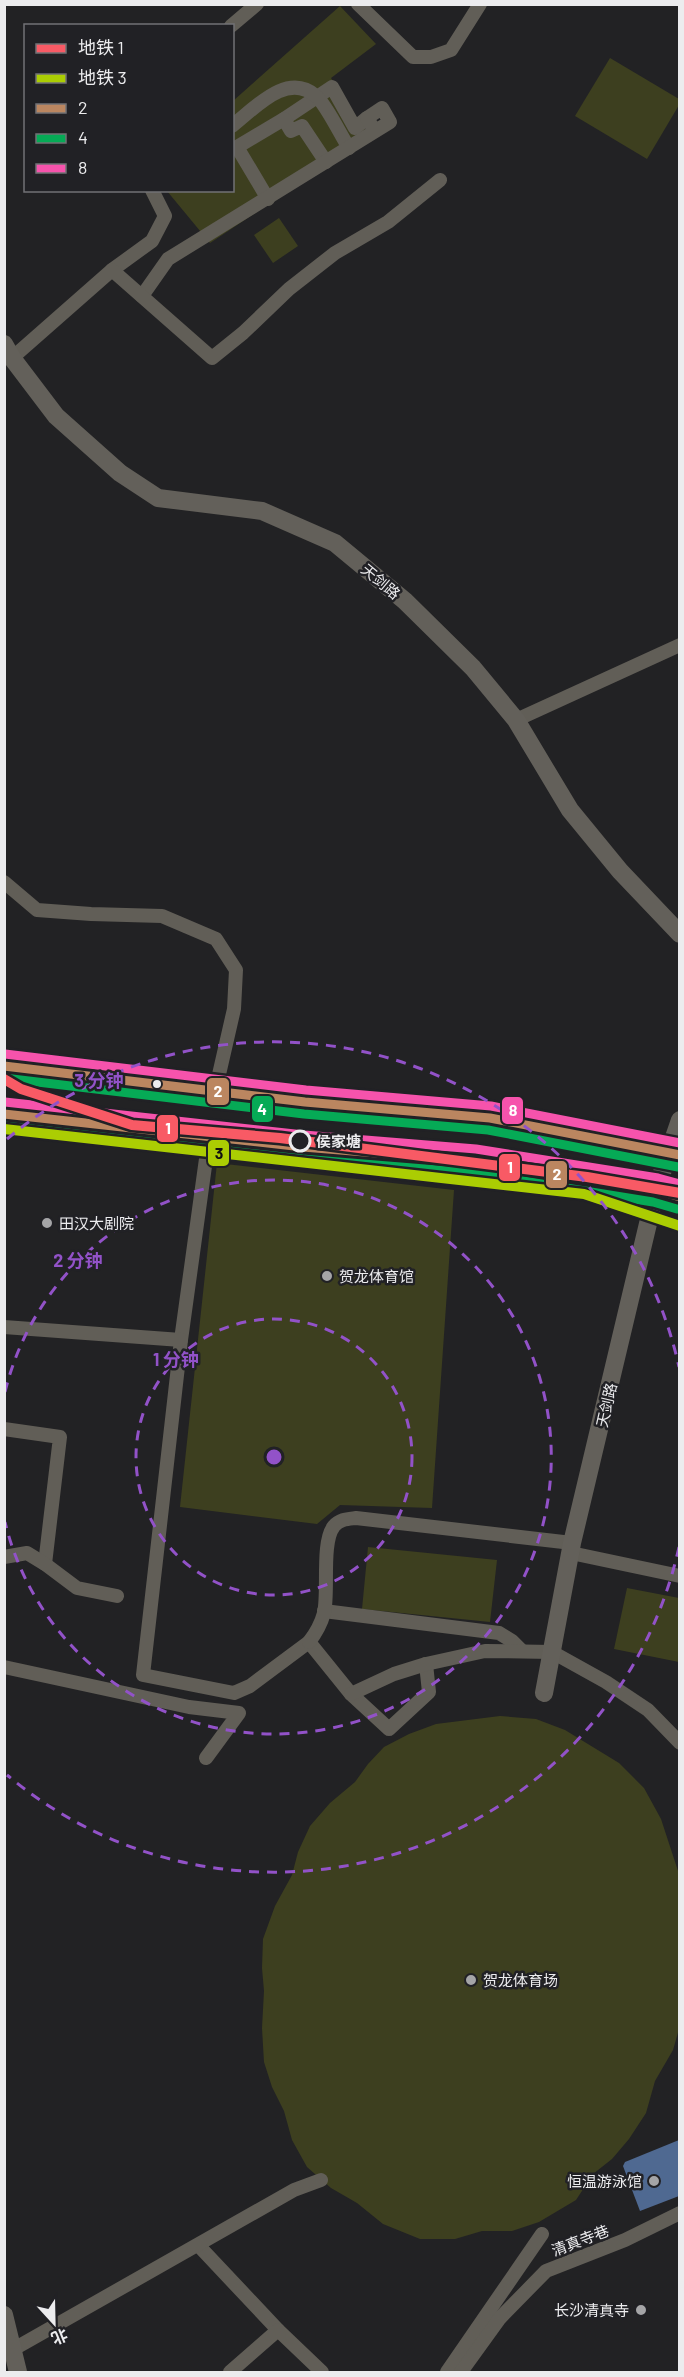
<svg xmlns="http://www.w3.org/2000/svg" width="684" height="2377" font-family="Barlow,'Noto Sans SC',sans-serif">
	<rect width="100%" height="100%" fill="#222224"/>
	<g fill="#3d3f1f">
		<path d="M340,6L376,44L331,78L370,137L210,243L167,191L232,190L233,101Z"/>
		<path d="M610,58L679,99V105L647,159L575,116Z"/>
		<path d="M279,218L298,246L273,263L254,235Z"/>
		<path d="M217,1163L454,1190L432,1508L340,1505L317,1524L180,1507Z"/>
		<path d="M368,1547L497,1560L490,1622L362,1609Z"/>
		<path d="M627,1588L679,1598V1662L614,1649Z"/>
		<path d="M500,1716L536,1719L565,1730L619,1763L644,1788L661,1819L679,1874V2029L673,2050L655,2081L646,2113L629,2139L612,2159L593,2174L576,2200L539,2222L512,2231H482L455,2239H420L383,2224L357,2203L331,2188L307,2167L292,2140L284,2111L272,2087L264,2062L262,2028L264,1991L262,1968L263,1939L275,1906L292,1875L298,1852L310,1826L330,1803L355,1782L368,1764L384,1747L409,1734L436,1724Z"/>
	</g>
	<path fill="#4f6991" d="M679,2140V2196L640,2211L623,2166L625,2162Z"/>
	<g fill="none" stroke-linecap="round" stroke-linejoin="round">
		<g stroke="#615e57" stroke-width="14">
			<path d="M358,4L413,57H431L451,50L480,4"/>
			<path d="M231,26L257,4"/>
			<path d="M284,119L332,87L355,128L367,118"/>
			<path d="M232,126C255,108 287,71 316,96C326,104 341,136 349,148"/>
			<path d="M268,199L237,147L284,119L291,131L302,126L326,162"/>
			<path d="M112,270L152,241L165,216L152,190"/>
			<path d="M142,296L168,259L390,122L382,108L367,118L375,131"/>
			<path d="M12,358L112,270L212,358L243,333L289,289L335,253L388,222L440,180"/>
			<path d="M516,720L680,645"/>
			<path d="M4,882L37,910L91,914L162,916L216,939L236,970L234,1009L215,1092"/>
			<path d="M209,1137L181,1340L143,1675L234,1693L250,1686L309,1642L351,1694L389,1729L429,1692L426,1664"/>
			<path d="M4,1327L181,1340"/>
			<path d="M4,1429L60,1437L45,1564"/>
			<path d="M571,1553L680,1576"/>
			<path d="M4,1557L27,1553L45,1564L77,1588L117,1596"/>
			<path d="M324,1611L499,1633L512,1641L522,1651"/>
			<path d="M309,1642C316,1633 321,1624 324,1613C329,1592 321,1542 334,1526C340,1519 348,1519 356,1518L572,1543"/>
			<path d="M4,1667L189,1707L239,1713L206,1758"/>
			<path d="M351,1694L394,1674L426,1664L485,1651L552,1652L606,1682L648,1710L680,1743"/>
			<path d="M198,2245L278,2330"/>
			<path d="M12,2350L294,2190L321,2180"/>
			<path d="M230,2372L278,2330L322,2372"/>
			<path d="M447,2372L542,2234"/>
			<path d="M461,2372L500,2318L546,2271L625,2240L680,2213"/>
		</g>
		<g stroke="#63605a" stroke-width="18">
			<path d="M4,344L12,358L56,416L120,473L158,498L262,511L335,543L405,601L473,668L516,720L570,810L620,871L680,934"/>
			<path d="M4,1066L305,1102L490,1118L680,1155"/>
			<path d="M4,1114L303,1147L475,1161L656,1190L680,1197"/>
			<path d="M544,1693L572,1543L656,1190L680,1120"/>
			<path d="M4,2315L18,2372"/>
		</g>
		<defs>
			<g id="bus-1">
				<path d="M4,1066L305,1102L490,1118L680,1155"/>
				<path d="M4,1114L303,1147L475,1161L656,1190L680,1197"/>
			</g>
			<g id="bus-2">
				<path d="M4,1078L304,1114L488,1130L678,1167"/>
				<path d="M4,1126L302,1159L474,1173L653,1202L677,1209"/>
			</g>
			<g id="bus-3">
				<path d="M5,1054L306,1090L491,1106L680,1143"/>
				<path d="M5,1102L304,1135L476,1149L658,1178L680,1184"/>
			</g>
		</defs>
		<use href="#bus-1" stroke="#212125" stroke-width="14"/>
		<use href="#bus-2" stroke="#212125" stroke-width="14"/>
		<use href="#bus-3" stroke="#212125" stroke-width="14"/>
		<use href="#bus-1" stroke="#bb8660" stroke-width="9"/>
		<use href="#bus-2" stroke="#06aa56" stroke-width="9"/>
		<use href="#bus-3" stroke="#f653ac" stroke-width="9"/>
		<defs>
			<path id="metro-1" d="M4,1079L21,1089L132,1125L280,1138L587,1177L680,1193"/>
			<path id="metro-2" d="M4,1129L584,1194L680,1226"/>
		</defs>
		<use href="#metro-1" stroke="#212125" stroke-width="15"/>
		<use href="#metro-2" stroke="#212125" stroke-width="15"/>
		<use href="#metro-1" stroke="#f85a65" stroke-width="10"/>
		<use href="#metro-2" stroke="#abcd03" stroke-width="10"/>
	</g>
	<g fill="none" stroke="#9252c8" stroke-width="3" stroke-dasharray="10 8">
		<circle cx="274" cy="1457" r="138"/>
		<path d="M5 1392A277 277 0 1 1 5 1522"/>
		<path d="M679 1547A415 415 0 0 1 7 1775M7 1139A415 415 0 0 1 679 1367"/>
	</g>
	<circle fill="#ececee" stroke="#212125" stroke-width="2" cx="157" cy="1084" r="5"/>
	<circle fill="#212125" stroke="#ececee" stroke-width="3" cx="300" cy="1141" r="10"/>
	<g fill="#a5a5a7" stroke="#212125" stroke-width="2">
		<circle cx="47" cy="1223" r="6"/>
		<circle cx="327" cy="1276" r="6"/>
		<circle cx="471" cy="1980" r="6"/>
		<circle cx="654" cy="2181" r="6"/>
		<circle cx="641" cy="2310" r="6"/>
	</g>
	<g text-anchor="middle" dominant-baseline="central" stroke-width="5" stroke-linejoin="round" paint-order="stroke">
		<g font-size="15" fill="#ececee" stroke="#212125">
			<text transform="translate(381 581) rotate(40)">天剑路</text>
			<text transform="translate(606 1405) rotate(-77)">天剑路</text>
			<text transform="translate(580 2240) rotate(-21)">清真寺巷</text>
		</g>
		<g font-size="15" font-weight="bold" fill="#ececee" stroke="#212125" text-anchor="start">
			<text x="316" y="1141">侯家塘</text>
		</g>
		<g font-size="15" fill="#ececee" stroke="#212125" text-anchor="start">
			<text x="59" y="1223">田汉大剧院</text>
			<text x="339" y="1276">贺龙体育馆</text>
			<text x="483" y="1980">贺龙体育场</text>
			<text x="642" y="2181" text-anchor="end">恒温游泳馆</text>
			<text x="629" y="2310" text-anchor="end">长沙清真寺</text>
		</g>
	</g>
	<circle cx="274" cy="1457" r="9" fill="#9252c8" stroke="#212125" stroke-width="3"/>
	<g font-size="18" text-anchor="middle" font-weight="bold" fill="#9252c8" stroke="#212125" stroke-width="5" stroke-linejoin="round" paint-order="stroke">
		<text x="99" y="1087">3 分钟</text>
		<text x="78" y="1267">2 分钟</text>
		<text x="176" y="1366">1 分钟</text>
	</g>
	<g stroke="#212125" stroke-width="2">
		<rect x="206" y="1077" width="24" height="29" rx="6" fill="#bb8660"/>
		<rect x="251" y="1095" width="23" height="28" rx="6" fill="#06aa56"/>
		<rect x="501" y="1096" width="23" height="29" rx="6" fill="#f653ac"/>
		<rect x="156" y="1114" width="23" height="29" rx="6" fill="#f85a65"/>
		<rect x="207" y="1139" width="23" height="28" rx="6" fill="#abcd03"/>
		<rect x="498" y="1153" width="23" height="29" rx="6" fill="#f85a65"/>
		<rect x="545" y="1160" width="23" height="29" rx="6" fill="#bb8660"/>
	</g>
	<g font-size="16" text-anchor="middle" font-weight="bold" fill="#fff">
		<text x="218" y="1097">2</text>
		<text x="262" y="1115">4</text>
		<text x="513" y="1116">8</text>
		<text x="168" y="1134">1</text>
		<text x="510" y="1173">1</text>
		<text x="557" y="1180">2</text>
	</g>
	<g font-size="16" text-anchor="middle" font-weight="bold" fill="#111">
		<text x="219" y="1159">3</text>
	</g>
	<rect width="684" height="2377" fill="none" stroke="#ececee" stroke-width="12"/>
	<rect x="24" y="24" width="210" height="168" fill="#212125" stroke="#727275" stroke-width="1.5"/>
	<rect x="36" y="44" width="30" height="9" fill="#f85a65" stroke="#727275" stroke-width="1.5"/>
	<text x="78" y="54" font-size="18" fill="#ececee">地铁 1</text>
	<rect x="36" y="74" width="30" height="9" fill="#abcd03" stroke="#727275" stroke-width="1.5"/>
	<text x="78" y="84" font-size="18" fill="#ececee">地铁 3</text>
	<rect x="36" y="104" width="30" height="9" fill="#bb8660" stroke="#727275" stroke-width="1.5"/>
	<text x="78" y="114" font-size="18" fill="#ececee">2</text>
	<rect x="36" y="134" width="30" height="9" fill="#06aa56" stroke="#727275" stroke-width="1.5"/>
	<text x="78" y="144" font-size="18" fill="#ececee">4</text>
	<rect x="36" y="164" width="30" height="9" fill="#f653ac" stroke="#727275" stroke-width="1.5"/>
	<text x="78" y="174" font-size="18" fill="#ececee">8</text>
	<g transform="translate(54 2323) rotate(158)" stroke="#212125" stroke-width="4.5" paint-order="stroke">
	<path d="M0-4.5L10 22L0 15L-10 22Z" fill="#ececee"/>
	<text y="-9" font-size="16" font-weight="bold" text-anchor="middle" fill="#ececee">北</text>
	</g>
</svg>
